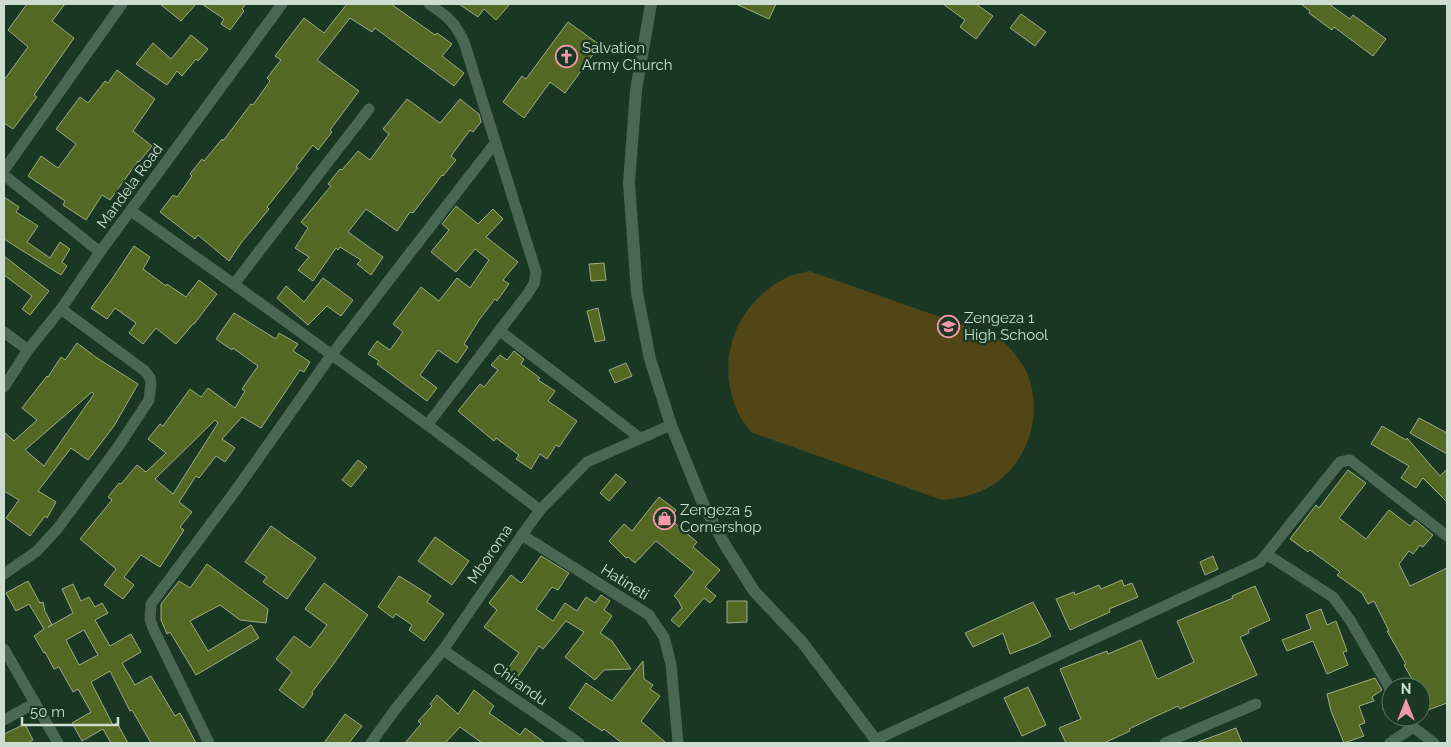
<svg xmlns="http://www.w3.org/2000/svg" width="1451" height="747" font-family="Raleway,sans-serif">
	<rect width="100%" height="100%" fill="#1a3724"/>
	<path fill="#524617" d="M809,271L1000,338C1012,350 1023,362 1029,378C1043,417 1026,467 989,487C974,496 958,498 942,500L751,432C746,425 740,418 737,410C715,360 736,304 784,279C791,275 801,273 809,271Z"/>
	<g fill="#536923" stroke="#9eaa88" fill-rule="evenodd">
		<path d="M27,4H65L52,21L74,38L34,95L37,97L13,129L4,123V80L28,47L8,30Z"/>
		<path d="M160,4H196L181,21Z"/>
		<path d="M202,4H246L242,9L244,11L230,30L221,24L224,19Z"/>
		<path d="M347,4H391L435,35L437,33L452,44L442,56L464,73L454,86L375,28L372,32L350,18L317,60L359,91L330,130L332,132L318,150L313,145L296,167L298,168L267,207L269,209L241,243L229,261L198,235L195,239L160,212L173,195L177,197L192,176L190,174L202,159L204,161L222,139L223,141L251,104L253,105L270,81L267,78L281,60L275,56L304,18L324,33Z"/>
		<path d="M459,4H510L496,20L484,9L478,17Z"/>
		<path d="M736,4H776L769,19Z"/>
		<path d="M943,4H976L993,16L976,39L960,27L965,20Z"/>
		<path d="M1301,4H1329L1350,19L1353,15L1386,39L1373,56L1334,27L1332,30L1309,13L1310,11Z"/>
		<path d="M1021,14L1046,32L1035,46L1010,28Z"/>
		<path d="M568,22L600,45L565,93L550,82L524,118L503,102L522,76L526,79Z"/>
		<path d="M191,35L208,49L198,61L196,59L182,76L177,71L167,85L136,64L153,43L171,59Z"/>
		<path d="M117,70L155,99L133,131L152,146L139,162L138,161L110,200L102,195L86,220L63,205L65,201L28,176L41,156L58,168L76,144L56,129L80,97L88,103L105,81L108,83Z"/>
		<path d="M407,99L440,123L460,99L479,114L481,122L473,132L470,130L451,156L456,160L443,176L442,175L413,213L410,212L397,231L366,209L348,232L383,257L371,275L357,264L361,260L340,247L338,250L336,248L313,281L298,270L309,257L295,248L308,228L301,222L331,186L328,184L340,169L342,170L358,151L370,160L389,134L383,129Z"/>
		<path d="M4,197L19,207L16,212L38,226L27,242L50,258L60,242L70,249L62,262L67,266L61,275L4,239Z"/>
		<path d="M456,206L478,224L493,209L503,219L486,237L518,262L503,280L509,284L497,301L495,299L479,320L464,344L468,347L457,363L438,350L420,375L437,388L427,401L377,364L379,361L368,354L377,341L390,350L403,332L393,324L421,287L439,301L457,278L470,288L489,260L475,249L456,272L431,252L449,230L442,224Z"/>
		<path d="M134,246L150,257L143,269L166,286L167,284L186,297L199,280L217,294L194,324H193L176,344L156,328L143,344L129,333L136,323L115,308L107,319L91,308L112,279Z"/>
		<path d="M4,256L49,291L30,315L22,309L32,296L4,275Z"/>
		<path d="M604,263L606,280L591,281L589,264Z"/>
		<path d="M323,278L353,300L341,316L327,306L308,325L277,298L286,286L304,302Z"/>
		<path d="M598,308L605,340L595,342L587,311Z"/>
		<path d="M234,313L276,339L279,333L298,344L293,351L310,362L304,372L300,370L261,428L242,417L222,439L235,448L225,462L216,456L199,478L196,476L179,502L192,512L180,527L184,530L160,567L141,555L124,577L134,585L123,599L104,585L116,569L80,539L112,500L108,497L119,483L121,484L137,465L146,472L166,453L148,439L160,424L163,426L190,389L201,397L208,388L235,408L245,391L242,389L258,366L233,348L232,350L216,339ZM215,420L218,423L173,494L155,479Z"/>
		<path d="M77,343L97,358L138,384L114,426L88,460L71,448L38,491L56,502L47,518L45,516L30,536L6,518L19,500L4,491V432L14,441L37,420L22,408L47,376L48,377L61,357L65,360ZM92,392L94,394L44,466L25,450Z"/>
		<path d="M514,351L524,359L521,364L540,378L538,380L555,391L548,401L577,421L559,447L556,445L547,459L540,454L531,469L516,459L519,455L496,438L494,441L458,411L480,384L484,387L498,370L491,365L500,355L507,360Z"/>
		<path d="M626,363L632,376L615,383L609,370Z"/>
		<path d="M1419,418L1447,433V454L1410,433Z"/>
		<path d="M1382,426L1406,440L1407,438L1440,476L1447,469V502L1423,478L1416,488L1401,478L1409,466L1371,444Z"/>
		<path d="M358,460L367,467L351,487L342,480Z"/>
		<path d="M1348,470L1366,483L1339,518L1366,539L1389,510L1410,526L1415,520L1433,535L1423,547L1420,545L1413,554L1409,551L1399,564L1410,586L1447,568V703L1428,710L1421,692V687H1419L1418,685L1416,686L1404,665L1406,664L1387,631H1389L1374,601L1368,604L1362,593L1337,575L1340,572L1310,550L1308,552L1290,539L1316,505L1319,508Z"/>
		<path d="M616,474L626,482L609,501L600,493Z"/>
		<path d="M659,497L676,510L670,519L697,542L693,547L720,570L705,587L716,596L710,603L704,598L679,627L671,620L682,608L678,600L674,596L694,572L656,541L635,563L628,557L626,558L609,541L624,524L632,531Z"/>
		<path d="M271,526L316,558L287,599L263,582L267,577L245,562Z"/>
		<path d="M435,537L469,561L452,585L418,561Z"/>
		<path d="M541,556L569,573L558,590L552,587L536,609L553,621L565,603L577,611L586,597L595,603L601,595L610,601L604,610L612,616L600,633L612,641L631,669L604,670L595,680L565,657L584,632L566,621L543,649L539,646L517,678L506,671L519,653L484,627L497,610L489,603L511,575L521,583L524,580Z"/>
		<path d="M1213,556L1218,569L1205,575L1200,562Z"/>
		<path d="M207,564L268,609L266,623L240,620L220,605L190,621L208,651L251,625L259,638L196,675L170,632L167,634L161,620V604L179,581L190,588Z"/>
		<path d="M399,576L431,596L427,602L444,614L424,641L409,630L412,625L396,614L393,618L378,607Z"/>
		<path d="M1122,580L1124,586L1132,583L1138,597L1109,609L1110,612L1070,630L1056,599L1074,592L1075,595L1099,585L1101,589Z"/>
		<path d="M28,581L40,603L43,602L45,611L52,625L48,627L73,613L62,589L73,584L81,601L89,597L95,607L102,603L108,613L95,620L110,646L131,634L141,652L122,663L135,685L151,676L175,716L180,713L196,743H151L132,710L130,711L110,671L91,682L113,725L117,723L128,743H111L103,729L82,741L72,723L91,712L78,689L73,692L59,667L54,669L45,652L44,653L34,636L44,629L29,604L16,611L6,593ZM84,630L98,655L79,665L66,640Z"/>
		<path d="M324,583L368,615L332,666L312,692L313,694L303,708L279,690L292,672L276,659L294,636L310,648L327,625L305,609Z"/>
		<path d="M1255,586L1270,620L1248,630L1249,633L1240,637L1257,675L1180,709L1178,706L1152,718L1129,729L1130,731L1104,743H1066L1059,728L1081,719L1060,669L1107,651L1108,654L1141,640L1156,677L1158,679L1194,662L1177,621L1233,598L1232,596Z"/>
		<path d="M727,601H747V622L727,623Z"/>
		<path d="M1033,602L1051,636L1036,644L1010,654L1003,633L973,647L965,633Z"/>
		<path d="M1321,609L1327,625L1336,621L1347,651L1343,652L1348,665L1327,674L1313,641L1287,651L1282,640L1311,629L1306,615Z"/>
		<path d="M643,661L644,679L653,685L650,689L660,696L641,721L666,743H622L604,729L602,731L569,708L586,683L612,701Z"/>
		<path d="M1375,678L1382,690L1372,697L1374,701L1359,706L1365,723L1359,725L1364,736L1344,743L1331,711L1327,694Z"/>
		<path d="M1028,687L1046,725L1022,736L1004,698Z"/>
		<path d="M474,690L494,706L489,713L520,735L525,728L545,743H482L460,727L445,743H405L421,724L418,721L432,706L430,704L437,695L458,714Z"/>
		<path d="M345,714L362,726L349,743H324Z"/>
		<path d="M25,724L33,740L27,743H4V734Z"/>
		<path d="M1236,728L1242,743H1198V742Z"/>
	</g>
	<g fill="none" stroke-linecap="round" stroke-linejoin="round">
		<g stroke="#496752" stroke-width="11">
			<path d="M4,170L122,4"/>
			<path d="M4,175L100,252"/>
			<path d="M131,211C269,309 406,407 540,510"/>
			<path d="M234,284L369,109"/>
			<path d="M500,331L640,438"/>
			<path d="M4,332L28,350"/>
			<path d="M4,387L28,350L61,309L100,252L282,4"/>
			<path d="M428,424L526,296L534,284L536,272L464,42C454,21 448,17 429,4"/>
			<path d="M522,535L649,615L664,637L671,664L678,743"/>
			<path d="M1266,554L1333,597L1350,620L1391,690"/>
			<path d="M4,574L37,551L58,528L118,447L149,400L151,383L150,378L145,371L61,309"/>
			<path d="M4,649L58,743"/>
			<path d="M443,650L579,743"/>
			<path d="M1407,717L1413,727L1434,743"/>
			<path d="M4,720L35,703"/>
			<path d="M875,740L1260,562L1340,462L1350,460L1447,536"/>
			<path d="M209,743L153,628L150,619L151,604L236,490L332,354L495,143"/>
			<path d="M371,743L394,711L443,650L522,535L540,510L587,462L671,425"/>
			<path d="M1165,743L1256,704"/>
			<path d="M1390,743L1413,727"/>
		</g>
		<path stroke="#496752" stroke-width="12" d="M651,4L636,90L629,183L637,293L650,359L671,425L704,506L725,545L754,591L802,642L878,743"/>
	</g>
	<defs>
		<symbol id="church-ring" viewBox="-11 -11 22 22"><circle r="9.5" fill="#1a3724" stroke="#f39aaa" stroke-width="1.5"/><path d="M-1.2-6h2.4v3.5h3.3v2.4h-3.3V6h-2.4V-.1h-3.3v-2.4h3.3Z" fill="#f39aaa"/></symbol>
		<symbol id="school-ring" viewBox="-11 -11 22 22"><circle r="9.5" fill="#1a3724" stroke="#f39aaa" stroke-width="1.5"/><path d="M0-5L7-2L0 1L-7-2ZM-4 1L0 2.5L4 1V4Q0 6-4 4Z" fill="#f39aaa"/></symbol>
		<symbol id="shop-ring" viewBox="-11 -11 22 22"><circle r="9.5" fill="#1a3724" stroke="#f39aaa" stroke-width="1.5"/><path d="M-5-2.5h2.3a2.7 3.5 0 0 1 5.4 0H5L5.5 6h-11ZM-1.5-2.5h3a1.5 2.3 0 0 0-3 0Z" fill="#f39aaa"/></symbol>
	</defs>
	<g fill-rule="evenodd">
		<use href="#church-ring" x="554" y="44" width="25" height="25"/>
		<use href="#school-ring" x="936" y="314" width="25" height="25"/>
		<use href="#shop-ring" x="652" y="506" width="25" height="25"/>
	</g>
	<g text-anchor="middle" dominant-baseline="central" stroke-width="5" stroke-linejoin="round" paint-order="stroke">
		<g font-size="15" fill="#ccddd0" stroke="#1a3724" text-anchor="start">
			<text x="582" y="48">Salvation<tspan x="582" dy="17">Army Church</tspan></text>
			<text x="964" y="318">Zengeza 1<tspan x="964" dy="17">High School</tspan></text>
			<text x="680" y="510">Zengeza 5<tspan x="680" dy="17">Cornershop</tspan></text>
		</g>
		<g font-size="15" fill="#ccddd0" stroke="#1a3724">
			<text transform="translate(130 186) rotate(-54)">Mandela Road</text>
			<text transform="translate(490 554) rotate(-56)">Mboroma</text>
			<text transform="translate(625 582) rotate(32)">Hatineti</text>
			<text transform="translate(520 684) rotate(35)">Chirandu</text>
		</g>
	</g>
	<rect width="1451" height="747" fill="none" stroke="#ccddd0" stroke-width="10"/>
	<g transform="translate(1406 702)"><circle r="24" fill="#1a3724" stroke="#617969"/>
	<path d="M0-4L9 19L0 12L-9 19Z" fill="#f39aaa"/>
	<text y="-8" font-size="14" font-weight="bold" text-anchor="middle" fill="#ccddd0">N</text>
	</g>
	<path d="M22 717v8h96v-8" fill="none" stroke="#ccddd0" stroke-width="2.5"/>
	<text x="30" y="717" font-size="15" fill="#ccddd0" stroke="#1a3724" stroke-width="4" paint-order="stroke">50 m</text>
</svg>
